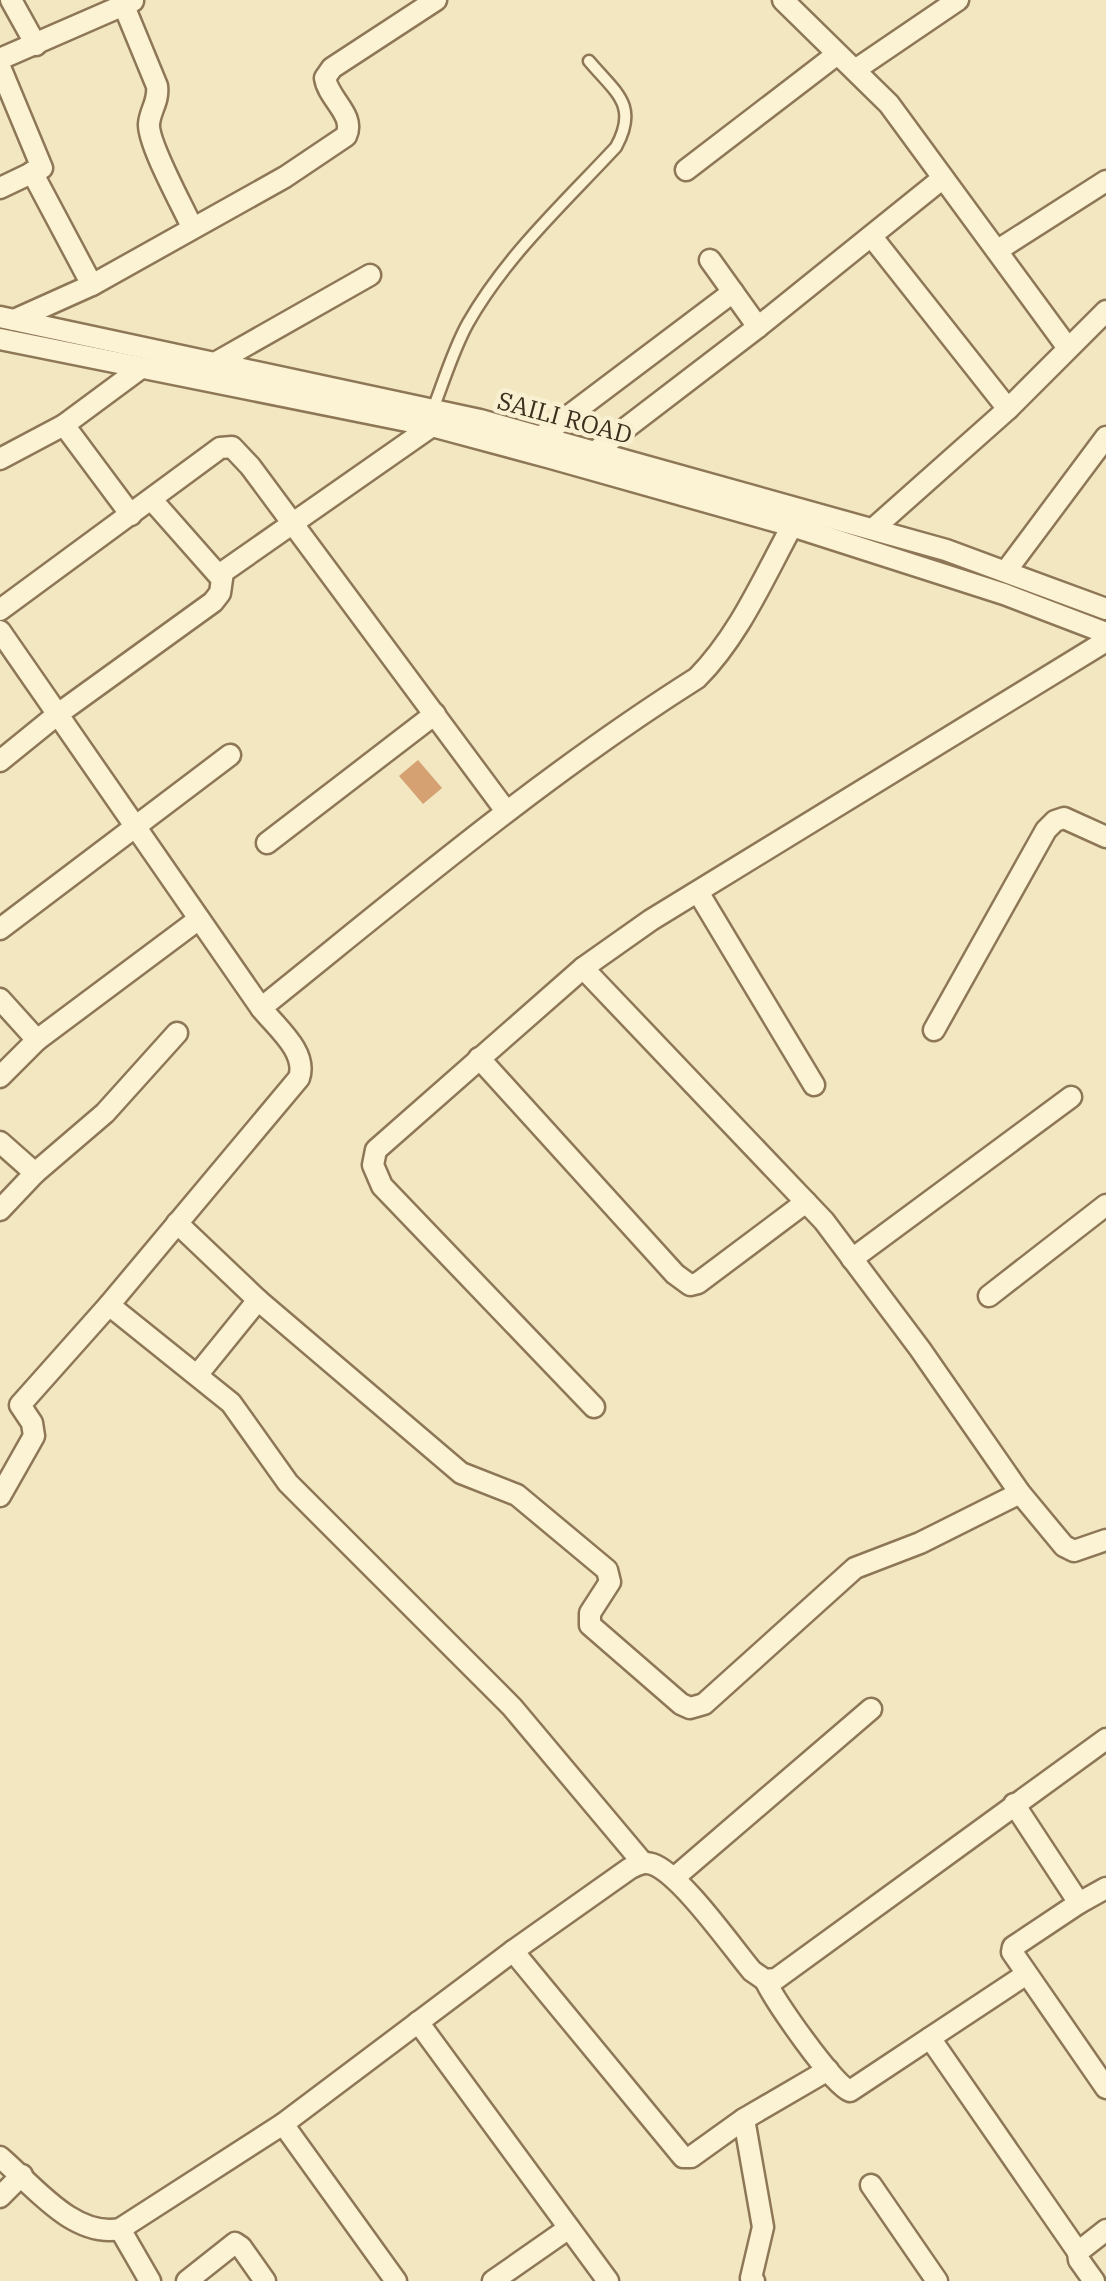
<svg xmlns="http://www.w3.org/2000/svg" width="1106" height="2281" font-family="'IBM Plex Serif',serif">
	<rect width="100%" height="100%" fill="#f2e7c1"/>
	<path fill="#d5a173" d="M418,760L442,788L423,804L399,776Z"/>
	<g fill="none" stroke-linecap="round" stroke-linejoin="round">
		<defs>
			<path id="lane" d="M433,409C444,381 453,350 468,323C506,256 564,203 616,147C639,105 616,93 589,61"/>
			<g id="street">
				<path d="M11,0L36,45"/>
				<path d="M783,0L889,104L1068,348"/>
				<path d="M124,6L157,86C159,102 150,110 149,124C148,144 182,205 192,227"/>
				<path d="M0,59L133,1"/>
				<path d="M0,67L42,168L0,188"/>
				<path d="M855,70L958,0"/>
				<path d="M686,170L836,55"/>
				<path d="M32,172L92,285"/>
				<path d="M872,237L1008,409"/>
				<path d="M998,250L1106,181"/>
				<path d="M710,260L758,327"/>
				<path d="M0,317L480,420L946,550L1106,609"/>
				<path d="M14,320L92,285L285,177L346,136C356,115 328,99 325,78L332,68L436,0"/>
				<path d="M0,339L432,426L551,458L792,526L1004,594L1106,633"/>
				<path d="M215,363L370,275"/>
				<path d="M64,425L131,515"/>
				<path d="M542,436L733,292"/>
				<path d="M596,451L758,327L943,178"/>
				<path d="M0,459L64,425L141,368"/>
				<path d="M152,500L220,577"/>
				<path d="M873,529L1008,409L1106,311"/>
				<path d="M1006,571L1106,437"/>
				<path d="M0,610L220,448L232,447L250,466L506,811"/>
				<path d="M0,631L261,1008C276,1027 308,1052 299,1078L109,1305L20,1405L32,1423L34,1436L0,1496"/>
				<path d="M0,761L58,714L213,602L220,593L223,572L432,426"/>
				<path d="M267,843L435,714"/>
				<path d="M698,892L814,1085"/>
				<path d="M0,929L230,755"/>
				<path d="M583,968L824,1221L920,1349L1020,1493L1064,1546L1074,1551L1106,1540"/>
				<path d="M0,999L37,1040"/>
				<path d="M261,1008C403,894 542,776 697,678C739,636 764,577 792,526"/>
				<path d="M934,1030L1046,830L1055,821L1064,818L1106,837"/>
				<path d="M479,1058L675,1274L690,1285L698,1283L806,1202"/>
				<path d="M0,1077L37,1040L199,919"/>
				<path d="M0,1142L35,1173"/>
				<path d="M0,1210L35,1173L105,1113L177,1033"/>
				<path d="M177,1223L258,1300L461,1473L517,1495L607,1570L610,1582L590,1613V1625L681,1704L690,1708L704,1704L855,1568L920,1543L1020,1493"/>
				<path d="M852,1259L1071,1097"/>
				<path d="M989,1296L1106,1205"/>
				<path d="M109,1305L231,1403L288,1483L512,1707L643,1863"/>
				<path d="M198,1374L258,1300"/>
				<path d="M594,1407L382,1186L373,1165L376,1150L583,968L651,920L1106,641"/>
				<path d="M1014,1804L1079,1903L1013,1947L1012,1952L1106,2088"/>
				<path d="M674,1878L871,1709"/>
				<path d="M1079,1903L1106,1888"/>
				<path d="M513,1951L683,2157H691L744,2119L828,2070"/>
				<path d="M765,1980C775,2001 832,2084 850,2091L1025,1975"/>
				<path d="M418,2022L608,2281"/>
				<path d="M930,2038L1078,2252"/>
				<path d="M744,2119L763,2227L751,2278L754,2281"/>
				<path d="M283,2124L396,2281"/>
				<path d="M0,2157C33,2185 73,2238 120,2229L283,2124L513,1951L629,1869C637,1865 643,1861 652,1864C680,1873 731,1946 752,1971L765,1980L776,1979L1106,1739"/>
				<path d="M871,2185L937,2281"/>
				<path d="M0,2197L22,2175"/>
				<path d="M120,2229L150,2281"/>
				<path d="M187,2281L235,2243L241,2247L265,2281"/>
				<path d="M493,2281L569,2228"/>
				<path d="M1094,2281L1079,2260L1078,2252L1106,2230"/>
			</g>
		</defs>
		<use href="#lane" stroke="#8e7756" stroke-width="15"/>
		<use href="#street" stroke="#8e7756" stroke-width="25"/>
		<use href="#lane" stroke="#fcf3d5" stroke-width="10"/>
		<use href="#street" stroke="#fcf3d5" stroke-width="20"/>
	</g>
	<g text-anchor="middle" dominant-baseline="central" stroke-width="9" stroke-linejoin="round" paint-order="stroke">
		<g font-size="25" fill="#3c2e1c" stroke="#f9f0d1">
			<text transform="translate(565 417) rotate(15)">SAILI ROAD</text>
		</g>
	</g>
</svg>
